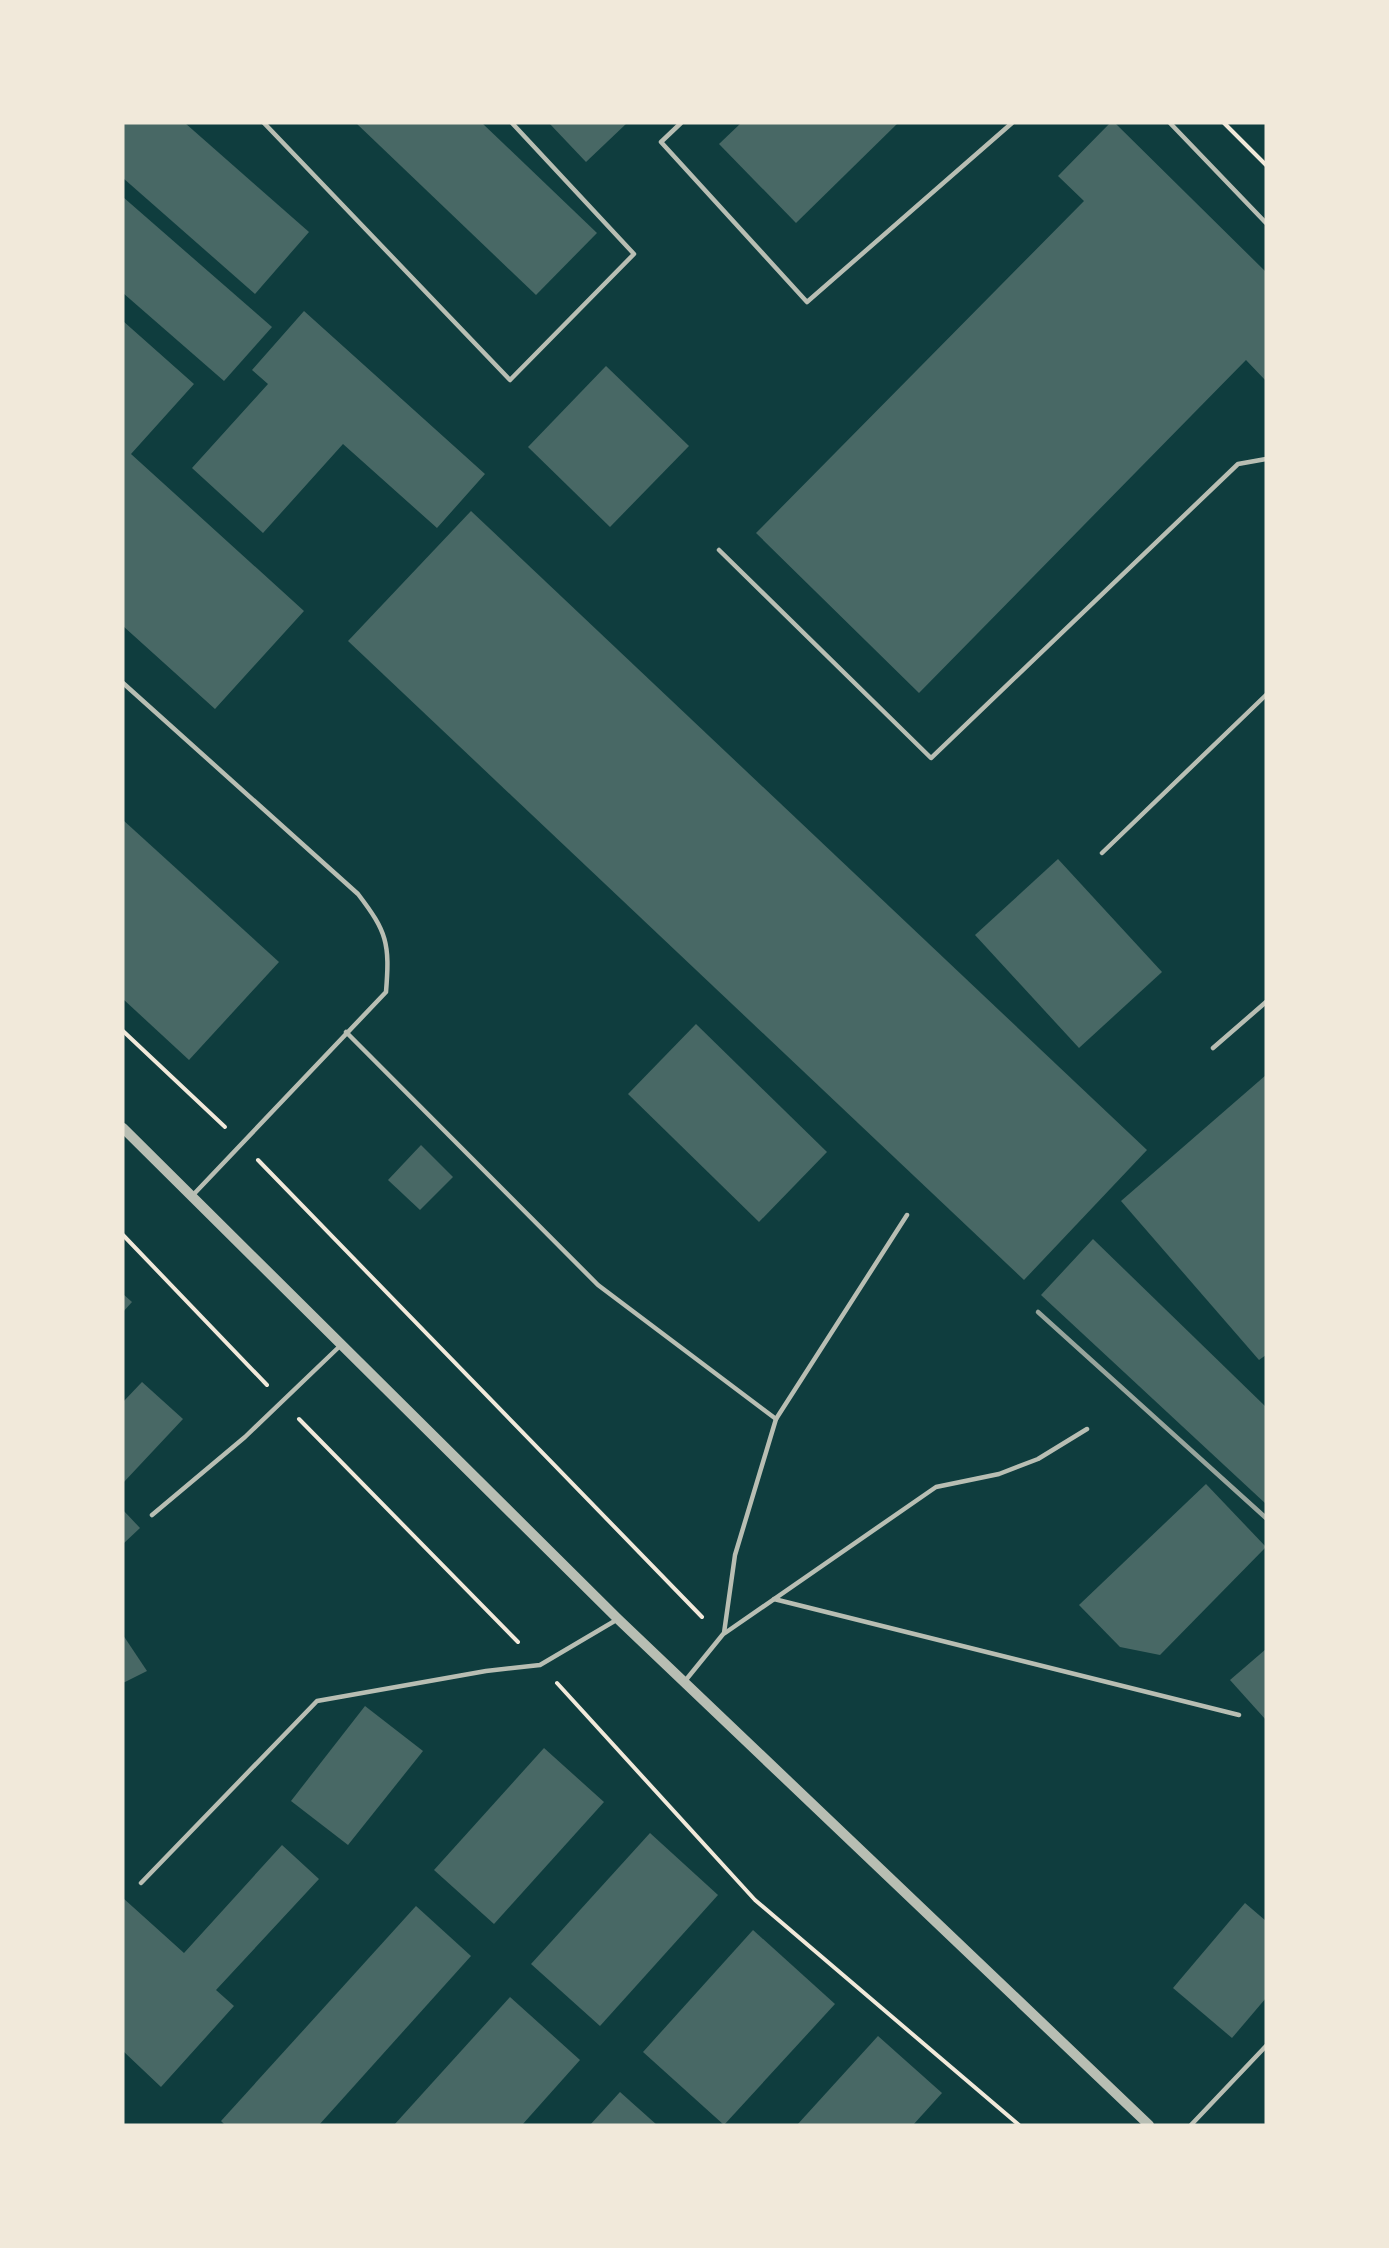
<svg xmlns="http://www.w3.org/2000/svg" width="1389" height="2248" font-family="'PT Sans',sans-serif">
	<rect width="100%" height="100%" fill="#0f3d3e"/>
	<g fill="#486865">
		<path d="M123,123H185L309,232L255,294L123,178Z"/>
		<path d="M356,123H482L597,233L536,295Z"/>
		<path d="M549,123H627L586,162Z"/>
		<path d="M741,123H898L796,223L719,144Z"/>
		<path d="M1110,123H1115L1266,272V381L1246,360L919,693L756,533L1084,201L1058,176Z"/>
		<path d="M123,197L272,327L224,381L123,293Z"/>
		<path d="M304,311L485,474L437,528L343,444L263,533L192,468L268,384L252,370Z"/>
		<path d="M123,321L194,384L131,454L304,611L215,709L123,626Z"/>
		<path d="M606,366L689,446L610,527L528,447Z"/>
		<path d="M471,511L1147,1150L1024,1280L348,641Z"/>
		<path d="M123,820L279,962L189,1060L123,999Z"/>
		<path d="M1058,859L1162,972L1079,1048L975,935Z"/>
		<path d="M696,1024L827,1152L759,1222L628,1094Z"/>
		<path d="M1266,1075V1355L1259,1360L1121,1201Z"/>
		<path d="M421,1145L453,1177L420,1210L388,1180Z"/>
		<path d="M1093,1239L1266,1407V1504L1041,1295Z"/>
		<path d="M123,1294L132,1302L123,1312Z"/>
		<path d="M142,1382L183,1419L123,1483V1402Z"/>
		<path d="M1206,1484L1266,1547L1160,1655L1120,1647L1079,1605Z"/>
		<path d="M123,1510L140,1528L123,1544Z"/>
		<path d="M123,1635L147,1671L123,1683Z"/>
		<path d="M1266,1649V1720L1230,1680Z"/>
		<path d="M365,1706L423,1751L348,1845L291,1801Z"/>
		<path d="M544,1748L604,1802L494,1924L434,1870Z"/>
		<path d="M650,1833L718,1895L600,2026L531,1964Z"/>
		<path d="M282,1845L319,1879L216,1990L234,2006L161,2087L123,2051V1898L184,1953Z"/>
		<path d="M1245,1903L1266,1921V1998L1232,2038L1173,1988Z"/>
		<path d="M416,1906L471,1956L319,2125H225L221,2121Z"/>
		<path d="M753,1930L835,2004L724,2125L643,2052Z"/>
		<path d="M510,1997L580,2060L522,2125H394Z"/>
		<path d="M878,2036L942,2093L913,2125H797Z"/>
		<path d="M620,2092L657,2125H590Z"/>
	</g>
	<g fill="none" stroke-linecap="round" stroke-linejoin="round">
		<g stroke="#f1e9da" stroke-width="4">
			<path d="M1224,123L1266,165"/>
			<path d="M123,1031L225,1127"/>
			<path d="M258,1160L702,1617"/>
			<path d="M123,1235L267,1385"/>
			<path d="M299,1419L518,1642"/>
			<path d="M557,1683L755,1900L1019,2125"/>
		</g>
		<g stroke="#b8beb3" stroke-width="4.5">
			<path d="M264,123L510,380L634,254L512,123"/>
			<path d="M681,123L661,142L807,302L1012,123"/>
			<path d="M1170,123L1266,223"/>
			<path d="M719,550L931,758L1238,464L1266,459"/>
			<path d="M123,683L358,894C387,932 390,943 386,992L193,1195"/>
			<path d="M1102,853L1266,695"/>
			<path d="M346,1032L598,1285L776,1419"/>
			<path d="M1213,1048L1266,1002"/>
			<path d="M152,1515L245,1437L341,1345"/>
			<path d="M774,1599L1239,1715"/>
			<path d="M725,1633L936,1487L999,1474L1038,1459L1087,1429"/>
			<path d="M685,1681L724,1633L735,1555L776,1419L907,1215"/>
			<path d="M141,1883L317,1701L486,1671L540,1665L618,1619"/>
			<path d="M1191,2125L1266,2046"/>
		</g>
		<path stroke="#b8beb3" stroke-width="10" d="M123,1128L618,1619L1149,2125"/>
		<path stroke="#97a49c" stroke-width="4.5" d="M1038,1312L1266,1518"/>
	</g>
	<rect width="1389" height="2248" fill="none" stroke="#f1e9da" stroke-width="249"/>
</svg>
